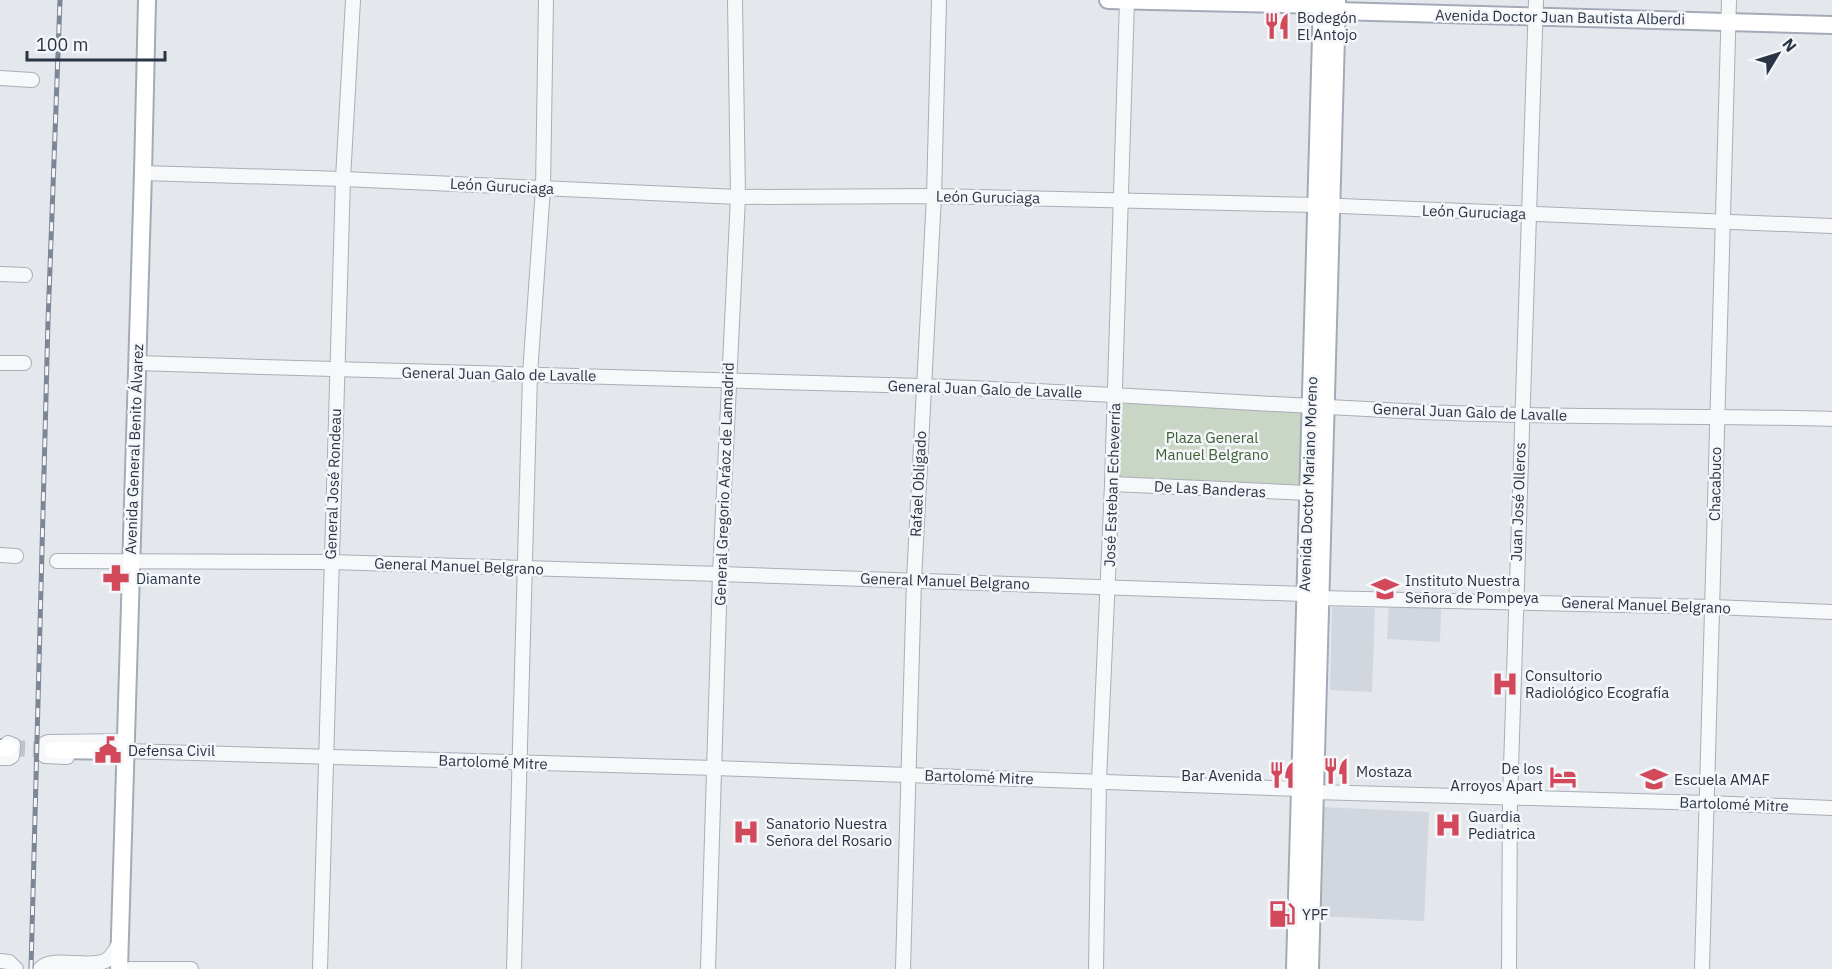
<svg xmlns="http://www.w3.org/2000/svg" width="1832" height="969" font-family="'IBM Plex Sans',sans-serif">
	<rect width="100%" height="100%" fill="#e4e7ec"/>
	<g fill="#d2d6de">
		<path d="M1389,606L1441,608L1440,642L1387,639Z"/>
		<path d="M1332,607L1375,608L1372,692L1330,690Z"/>
		<path d="M1321,807L1429,812L1424,921L1317,916Z"/>
	</g>
	<path fill="#c9d6c5" d="M1123,401L1306,411L1302,490L1119,480Z"/>
	<g fill="none" stroke-linecap="round" stroke-linejoin="round">
		<path stroke="#bfc3cb" stroke-width="16" stroke-dasharray="16 8" stroke-linecap="butt" d="M9,748L53,750"/>
		<defs>
			<g id="minor">
				<path d="M0,78L32,80"/>
				<path d="M143,173L343,179L738,197L934,196L1316,205L1832,226"/>
				<path d="M0,274L25,275"/>
				<path d="M0,363H24"/>
				<path d="M137,363C398,372 659,377 921,386C1088,392 1255,404 1423,412C1559,418 1696,415 1832,419"/>
				<path d="M1112,484L1308,493"/>
				<path d="M0,555L16,556"/>
				<path d="M57,561L331,562L720,574L1304,594L1320,598L1713,607L1832,612"/>
				<path d="M126,751L714,768L1300,789L1315,792L1707,803L1832,808"/>
				<path d="M67,757L45,756L42,752L44,744L48,742L126,741"/>
				<path d="M0,758H9L12,756L13,745L8,743"/>
				<path d="M0,961L9,962L16,969"/>
				<path d="M40,969C52,955 87,969 105,961C112,958 116,949 120,942"/>
				<path d="M130,969H191"/>
				<path d="M320,969L343,179L353,0"/>
				<path d="M514,969L530,374L543,188L546,0"/>
				<path d="M708,969L720,574L738,197L735,0"/>
				<path d="M903,969L914,580L934,196L939,0"/>
				<path d="M1096,969L1099,781L1112,484L1127,0"/>
				<path d="M1509,969L1510,798L1536,0"/>
				<path d="M1702,969L1729,0"/>
			</g>
			<g id="major">
				<path d="M1108,0L1322,5L1337,11L1832,25"/>
				<path d="M0,748H9"/>
				<path d="M53,750L126,751"/>
				<path d="M119,969L143,173L147,0"/>
				<path d="M1295,969L1322,0"/>
				<path d="M1310,969C1317,646 1327,323 1337,0"/>
			</g>
		</defs>
		<use href="#minor" stroke="#a9aeb7" stroke-width="16"/>
		<use href="#major" stroke="#a3abb8" stroke-width="20"/>
		<use href="#minor" stroke="#f7f8fa" stroke-width="14"/>
		<use href="#major" stroke="#fff" stroke-width="16"/>
		<defs>
			<path id="rail" d="M31,969L48,321L60,0"/>
		</defs>
		<use href="#rail" stroke="#7d8696" stroke-width="5"/>
		<use href="#rail" stroke="#f4f6f9" stroke-width="3" stroke-dasharray="9" stroke-linecap="butt"/>
	</g>
	<defs>
		<symbol id="restaurant-bare" viewBox="-9 -9 18 18"><path d="M-5-6h1v4h1v-4h1v4h1v-4h1v5L-1.5 .5V6h-2V.5L-5-1ZM5-6V6H3V1.5H1.5Q1.5-4 5-6Z" fill="#d1495b" stroke="#f4f6f9" stroke-width="2.5" paint-order="stroke"/></symbol>
		<symbol id="pharmacy-bare" viewBox="-9 -9 18 18"><path d="M-2-6h4v4h4v4h-4v4h-4v-4h-4v-4h4Z" fill="#d1495b" stroke="#f4f6f9" stroke-width="2.5" paint-order="stroke"/></symbol>
		<symbol id="school-bare" viewBox="-9 -9 18 18"><path d="M0-5L7-2L0 1L-7-2ZM-4 1L0 2.5L4 1V4Q0 6-4 4Z" fill="#d1495b" stroke="#f4f6f9" stroke-width="2.5" paint-order="stroke"/></symbol>
		<symbol id="hospital-bare" viewBox="-9 -9 18 18"><path d="M-5-5h3v3.5h4V-5h3V5h-3V1.5h-4V5h-3Z" fill="#d1495b" stroke="#f4f6f9" stroke-width="2.5" paint-order="stroke"/></symbol>
		<symbol id="civic-bare" viewBox="-9 -9 18 18"><path d="M-.6-6.5H3V-4.5H.6V-3L4-1V1h2V6H-6V1h2V-1L-.6-3ZM-1.2 2.5V6h2.4V2.5Z" fill="#d1495b" stroke="#f4f6f9" stroke-width="2.5" paint-order="stroke"/></symbol>
		<symbol id="hotel-bare" viewBox="-9 -9 18 18"><path d="M-6-4.5h1.5V1H6V5H4.5V3h-9V5H-6ZM-4 0a1.8 1.8 0 1 1 3.6 0ZM.5 0V-2.5h3Q6-2.5 6 0Z" fill="#d1495b" stroke="#f4f6f9" stroke-width="2.5" paint-order="stroke"/></symbol>
		<symbol id="fuel-bare" viewBox="-9 -9 18 18"><path d="M-5.5-6h7V0h2V4h1.3V-2.5L3-4.5l.8-.8L6-3V5H2.5V1h-1V6h-7ZM-4.2-4.7v3.2H.2V-4.7Z" fill="#d1495b" stroke="#f4f6f9" stroke-width="2.5" paint-order="stroke"/></symbol>
	</defs>
	<g fill-rule="evenodd">
		<use href="#restaurant-bare" x="1258" y="7" width="38" height="38"/>
		<use href="#pharmacy-bare" x="97" y="559" width="38" height="38"/>
		<use href="#school-bare" x="1366" y="570" width="38" height="38"/>
		<use href="#hospital-bare" x="1486" y="665" width="38" height="38"/>
		<use href="#civic-bare" x="89" y="731" width="38" height="38"/>
		<use href="#restaurant-bare" x="1317" y="752" width="38" height="38"/>
		<use href="#restaurant-bare" x="1263" y="756" width="38" height="38"/>
		<use href="#hotel-bare" x="1544" y="758" width="38" height="38"/>
		<use href="#school-bare" x="1635" y="760" width="38" height="38"/>
		<use href="#hospital-bare" x="1429" y="806" width="38" height="38"/>
		<use href="#hospital-bare" x="727" y="813" width="38" height="38"/>
		<use href="#fuel-bare" x="1263" y="895" width="38" height="38"/>
	</g>
	<g text-anchor="middle" dominant-baseline="central" stroke-width="5" stroke-linejoin="round" paint-order="stroke">
		<g font-size="15" fill="#2b3445" stroke="#f4f6f9" text-anchor="start">
			<text x="1297" y="17">Bodegón<tspan x="1297" dy="17">El Antojo</tspan></text>
			<text x="136" y="578">Diamante</text>
			<text x="1405" y="580">Instituto Nuestra<tspan x="1405" dy="17">Señora de Pompeya</tspan></text>
			<text x="1525" y="675">Consultorio<tspan x="1525" dy="17">Radiológico Ecografía</tspan></text>
			<text x="128" y="750">Defensa Civil</text>
			<text x="1543" y="768" text-anchor="end">De los<tspan x="1543" dy="17">Arroyos Apart</tspan></text>
			<text x="1356" y="771">Mostaza</text>
			<text x="1262" y="775" text-anchor="end">Bar Avenida</text>
			<text x="1674" y="779">Escuela AMAF</text>
			<text x="1468" y="816">Guardia<tspan x="1468" dy="17">Pediatrica</tspan></text>
			<text x="766" y="823">Sanatorio Nuestra<tspan x="766" dy="17">Señora del Rosario</tspan></text>
			<text x="1302" y="914">YPF</text>
		</g>
		<g font-size="15" fill="#2b3445" stroke="#f4f6f9">
			<text transform="translate(1560 17) rotate(1)">Avenida Doctor Juan Bautista Alberdi</text>
			<text transform="translate(502 186) rotate(3)">León Guruciaga</text>
			<text transform="translate(988 197) rotate(1)">León Guruciaga</text>
			<text transform="translate(1474 212) rotate(2)">León Guruciaga</text>
			<text transform="translate(499 374) rotate(1)">General Juan Galo de Lavalle</text>
			<text transform="translate(985 389) rotate(2)">General Juan Galo de Lavalle</text>
			<text transform="translate(1470 412) rotate(2)">General Juan Galo de Lavalle</text>
			<text transform="translate(134 449) rotate(-88)">Avenida General Benito Álvarez</text>
			<text transform="translate(333 484) rotate(-88)">General José Rondeau</text>
			<text transform="translate(724 484) rotate(-88)">General Gregorio Aráoz de Lamadrid</text>
			<text transform="translate(918 484) rotate(-87)">Rafael Obligado</text>
			<text transform="translate(1308 484) rotate(-88)">Avenida Doctor Mariano Moreno</text>
			<text transform="translate(1715 484) rotate(-89)">Chacabuco</text>
			<text transform="translate(1112 485) rotate(-88)">José Esteban Echeverría</text>
			<text transform="translate(1210 489) rotate(3)">De Las Banderas</text>
			<text transform="translate(1518 502) rotate(-88)">Juan José Olleros</text>
			<text transform="translate(459 566) rotate(2)">General Manuel Belgrano</text>
			<text transform="translate(945 581) rotate(2)">General Manuel Belgrano</text>
			<text transform="translate(1646 605) rotate(2)">General Manuel Belgrano</text>
			<text transform="translate(493 762) rotate(2)">Bartolomé Mitre</text>
			<text transform="translate(979 777) rotate(2)">Bartolomé Mitre</text>
			<text transform="translate(1734 804) rotate(2)">Bartolomé Mitre</text>
		</g>
		<g font-size="15" fill="#3f6138" stroke="#f4f6f9">
			<text x="1212" y="437">Plaza General<tspan x="1212" dy="17">Manuel Belgrano</tspan></text>
		</g>
	</g>
	<g transform="translate(1778 54) rotate(52)" stroke="#f4f6f9" stroke-width="4.5" paint-order="stroke">
	<path d="M0-4.5L10 22L0 15L-10 22Z" fill="#2b3445"/>
	<text y="-9" font-size="16" font-weight="bold" text-anchor="middle" fill="#2b3445">N</text>
	</g>
	<path d="M27 51v9h138v-9" fill="none" stroke="#2b3445" stroke-width="3"/>
	<text x="36" y="51" font-size="18" fill="#2b3445" stroke="#f4f6f9" stroke-width="4.5" paint-order="stroke">100 m</text>
</svg>
